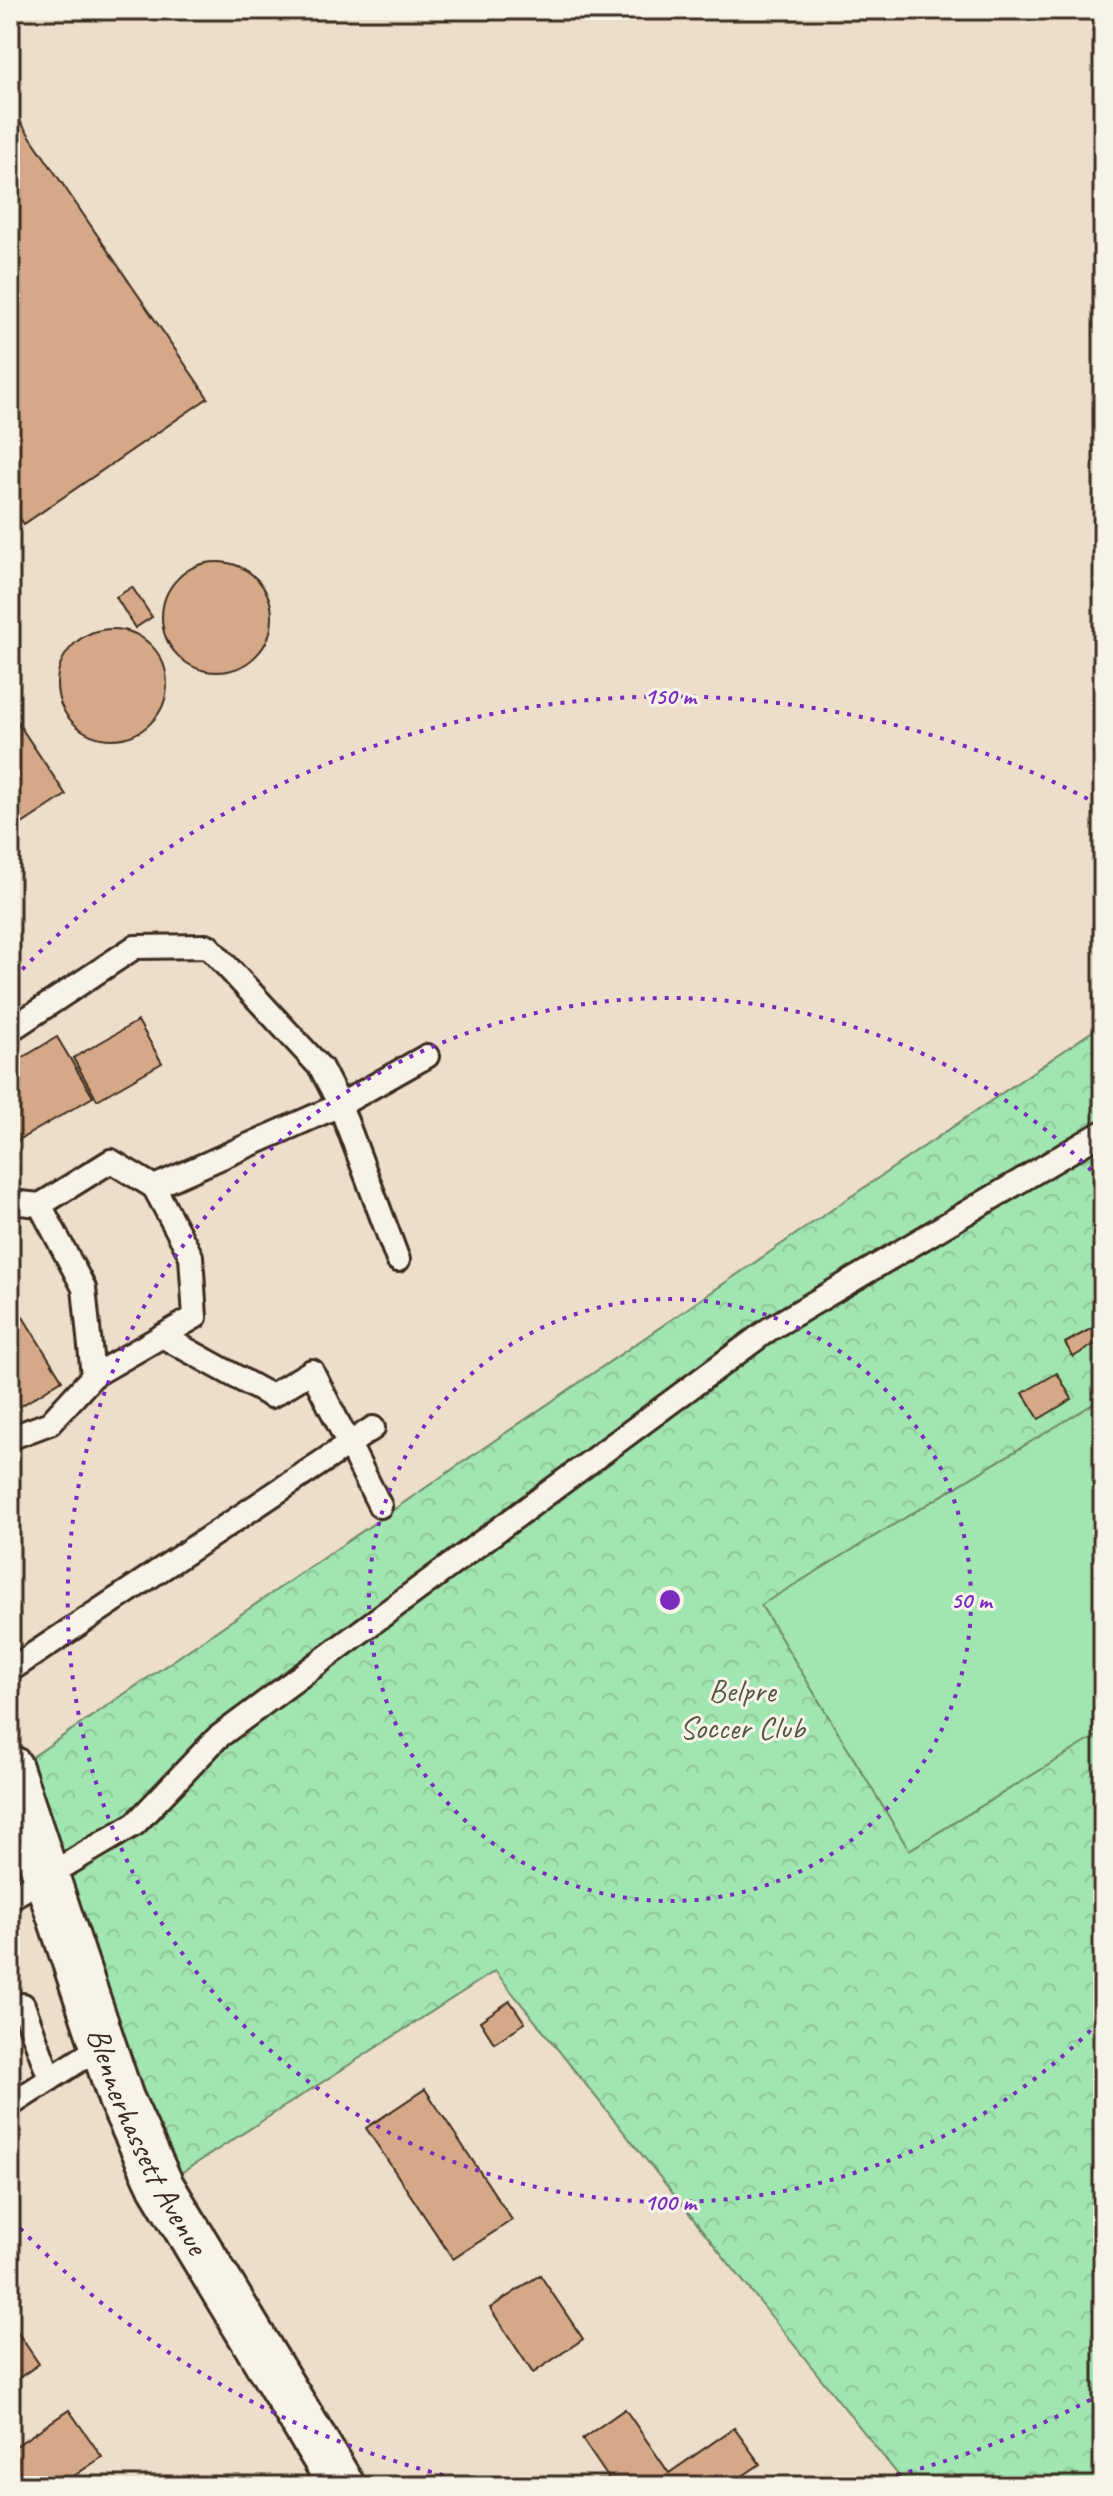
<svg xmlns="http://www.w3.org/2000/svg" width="1113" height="2496" font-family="Caveat,sans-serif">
	<defs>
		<pattern id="park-crowns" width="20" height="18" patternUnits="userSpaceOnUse" patternTransform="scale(2)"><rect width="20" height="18" fill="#a1e5b0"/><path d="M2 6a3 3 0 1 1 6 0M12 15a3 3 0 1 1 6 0" fill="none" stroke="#8cc597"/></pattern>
	</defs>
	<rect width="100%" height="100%" fill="#edddcb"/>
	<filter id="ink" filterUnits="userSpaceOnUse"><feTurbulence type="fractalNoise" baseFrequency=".0125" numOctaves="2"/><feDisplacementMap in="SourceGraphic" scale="16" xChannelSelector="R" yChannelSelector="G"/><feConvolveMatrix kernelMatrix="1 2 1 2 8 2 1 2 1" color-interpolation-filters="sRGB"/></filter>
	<g filter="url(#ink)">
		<path fill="url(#park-crowns)" stroke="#6e8867" stroke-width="2" d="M1103,1024V2486H907L495,1971L181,2173L139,2090L28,1760Z"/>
		<path fill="#a1e5b0" stroke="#6e8867" stroke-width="2" d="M1103,1398V1732L909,1850L761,1605Z"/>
		<g fill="#d5a987" stroke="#3b2a1e" stroke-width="2">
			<path d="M17,117L208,398L24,524L10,504V121Z"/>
			<circle cx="217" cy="617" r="55"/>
			<path d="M132,587L152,617L135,628L116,597Z"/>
			<circle cx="112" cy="684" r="55"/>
			<path d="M10,711L66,795L10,832Z"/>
			<path d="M138,1021L162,1063L97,1100L73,1058Z"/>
			<path d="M57,1037L93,1097L10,1145V1065Z"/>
			<path d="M10,1296L62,1380L10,1413Z"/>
			<path d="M1094,1327L1102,1340L1073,1357L1065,1343Z"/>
			<path d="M1057,1373L1072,1399L1039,1419L1023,1393Z"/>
			<path d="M510,2001L525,2023L494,2043L480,2021Z"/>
			<path d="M425,2089L512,2220L453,2259L366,2128Z"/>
			<path d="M540,2275L583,2339L533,2373L490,2308Z"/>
			<path d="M10,2321L39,2364L10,2384Z"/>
			<path d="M625,2409L669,2473L734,2428L760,2464L728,2486H614L582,2439Z"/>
			<path d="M69,2410L102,2457L74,2476L81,2486H10V2450Z"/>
		</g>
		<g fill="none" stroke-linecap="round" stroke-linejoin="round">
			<defs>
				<g id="lane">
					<path d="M10,1030L135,947L208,946L321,1068L340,1105L398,1260"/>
					<path d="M10,1202L40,1205L84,1288L93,1376L50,1423L10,1438"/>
					<path d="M40,1205L111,1161L154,1187L340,1105L427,1056"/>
					<path d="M162,1336L271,1396L312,1371L380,1506"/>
					<path d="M93,1376L195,1317L191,1256L154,1187"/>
					<path d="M10,1670L373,1428"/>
					<path d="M10,1898L135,1824L217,1738L768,1330L1103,1132"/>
					<path d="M10,2012L23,2005L50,2079"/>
					<path d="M10,2105L103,2045"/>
				</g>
				<g id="secondary">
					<path id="s1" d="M10,1768L121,2099L161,2186L342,2486"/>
				</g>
			</defs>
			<use href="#lane" stroke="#3b2a1e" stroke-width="28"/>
			<use href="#secondary" stroke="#3b2a1e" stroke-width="50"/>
			<use href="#lane" stroke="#f7f3e8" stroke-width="22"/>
			<use href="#secondary" stroke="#f7f3e8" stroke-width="44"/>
		</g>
	</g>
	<g fill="none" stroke="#7b2cbf" stroke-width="4" stroke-dasharray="4 8">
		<circle cx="670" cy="1600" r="301"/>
		<path d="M1099 2022A602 602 0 1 1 1099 1178"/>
		<path d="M1101 2394A904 904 0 0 1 850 2486M490 2486A904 904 0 0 1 14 2222M14 978A904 904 0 0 1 1101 806"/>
	</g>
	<g text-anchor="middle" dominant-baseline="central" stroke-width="6" stroke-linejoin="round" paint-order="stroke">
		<g font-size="32" fill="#545942" stroke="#f7f3e8">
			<text x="742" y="1690">Belpre<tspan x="742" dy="37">Soccer Club</tspan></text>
		</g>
		<g font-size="32" fill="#3b2a1e" stroke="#f7f3e8">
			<text stroke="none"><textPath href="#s1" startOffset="398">Blennerhassett Avenue</textPath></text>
		</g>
	</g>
	<circle cx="670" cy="1600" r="12" fill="#7b2cbf" stroke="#f7f3e8" stroke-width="4"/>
	<g font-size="24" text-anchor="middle" font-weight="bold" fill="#7b2cbf" stroke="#f7f3e8" stroke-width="6" stroke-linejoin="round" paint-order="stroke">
		<text x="670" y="704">150 m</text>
		<text x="971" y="1608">50 m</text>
		<text x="670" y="2210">100 m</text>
	</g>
	<rect width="1113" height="2496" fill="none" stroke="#f7f3e8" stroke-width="40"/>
	<rect x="20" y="20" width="1073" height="2456" fill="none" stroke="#3b2a1e" stroke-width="3" filter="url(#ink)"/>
</svg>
